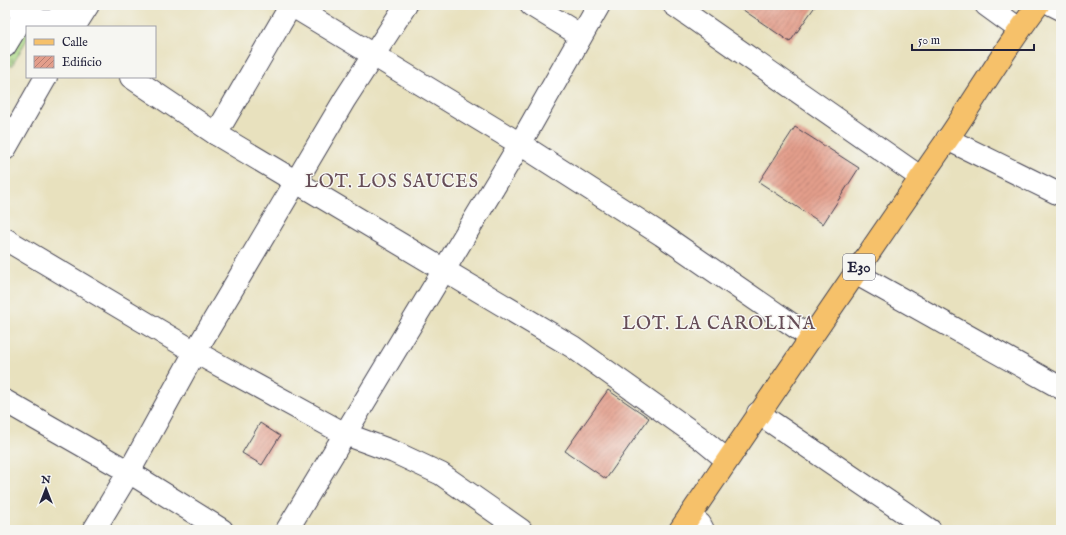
<svg xmlns="http://www.w3.org/2000/svg" width="1066" height="535" font-family="'IM FELL English',serif">
	<defs>
		<pattern id="cemetery-stones" width="16" height="16" patternUnits="userSpaceOnUse"><rect width="16" height="16" fill="#acd986"/><path d="M2 7V4a2 2 0 0 1 4 0v3zM10 15v-3a2 2 0 0 1 4 0v3z" fill="#94ba75"/></pattern>
		<pattern id="building-hatch" width="6" height="6" patternUnits="userSpaceOnUse"><rect width="6" height="6" fill="#e39e8b"/><path d="M-1 1l2-2M0 6l6-6M5 7l2-2" fill="none" stroke="#b88073"/></pattern>
	</defs>
	<rect width="100%" height="100%" fill="#f6f6f2"/>
	<filter id="ink" filterUnits="userSpaceOnUse"><feTurbulence type="fractalNoise" baseFrequency=".025" numOctaves="2"/><feDisplacementMap in="SourceGraphic" scale="8" xChannelSelector="R" yChannelSelector="G"/><feConvolveMatrix kernelMatrix="1 2 1 2 8 2 1 2 1" color-interpolation-filters="sRGB"/></filter>
	<filter id="wash" filterUnits="userSpaceOnUse"><feTurbulence type="fractalNoise" baseFrequency=".012" numOctaves="4" result="noise"/><feDisplacementMap in="SourceGraphic" scale="16" xChannelSelector="R" yChannelSelector="G"/><feGaussianBlur stdDeviation="0.9" result="paint"/><feColorMatrix in="noise" values="0 0 0 0 0 0 0 0 0 0 0 0 0 0 0 0 0 1.4 0 .05"/><feComposite in="paint" operator="in"/></filter>
	<g filter="url(#wash)">
		<rect width="100%" height="100%" fill="#e8e1be"/>
		<path fill="url(#cemetery-stones)" stroke="#677e60" d="M5,5H46L34,27H27V39L12,66L5,62Z"/>
		<g id="blocks">
			<g fill="url(#building-hatch)">
				<path d="M736,5H816L790,42Z"/>
				<path d="M795,127L859,168L823,224L759,182Z"/>
				<path d="M608,390L649,418L606,479L565,451Z"/>
				<path d="M260,423L280,436L262,465L242,453Z"/>
			</g>
		</g>
	</g>
	<g filter="url(#ink)">
		<use href="#blocks" fill-opacity="0" stroke="#403f4f" stroke-width="1"/>
		<g fill="none" stroke-linecap="round" stroke-linejoin="round">
			<defs>
				<g id="minor">
					<path d="M11,5L41,21H54L64,12L68,5"/>
					<path d="M291,5L520,144L662,235L810,337"/>
					<path d="M531,5L580,35"/>
					<path d="M674,5L920,177"/>
					<path d="M986,5L1019,29"/>
					<path d="M1053,5L1061,9"/>
					<path d="M74,27L88,5"/>
					<path d="M5,46L25,13"/>
					<path d="M131,77L216,134L573,347L699,437L727,460"/>
					<path d="M216,134L291,5"/>
					<path d="M947,139L1061,195"/>
					<path d="M5,149L46,77"/>
					<path d="M5,239L195,352L345,434L394,452L441,474L521,530"/>
					<path d="M855,273L1061,388"/>
					<path d="M5,401L129,472L222,530"/>
					<path d="M758,413L930,530"/>
					<path d="M689,517L700,524L703,530"/>
					<path d="M94,530L129,472L195,352L345,99L406,5"/>
					<path d="M287,530L520,144L599,5"/>
				</g>
				<path id="major" d="M680,530C769,400 857,269 947,140C978,95 1005,48 1038,5"/>
			</defs>
			<use href="#minor" stroke="#403f4f" stroke-width="24"/>
			<use href="#major" stroke="#403f4f" stroke-width="24"/>
			<use href="#minor" stroke="#fff" stroke-width="22"/>
			<use href="#major" stroke="#f6c16b" stroke-width="22"/>
		</g>
	</g>
	<g text-anchor="middle" dominant-baseline="central" stroke-width="3" stroke-linejoin="round" paint-order="stroke">
		<rect fill="#f6f6f2" stroke="#626272" stroke-width="1" x="843" y="254" width="32" height="26" rx="3"/>
		<g font-size="15" font-weight="bold" fill="#22223b">
			<text x="859" y="267">E30</text>
		</g>
		<g font-size="18" letter-spacing="1" fill="#664d57" stroke="#f6f6f2">
			<text x="392" y="182">LOT. LOS SAUCES</text>
			<text x="719" y="324">LOT. LA CAROLINA</text>
		</g>
	</g>
	<rect width="1066" height="535" fill="none" stroke="#f6f6f2" stroke-width="20"/>
	<rect x="26" y="26" width="130" height="52" fill="#f6f6f2" stroke="#a1a1a9"/>
	<rect x="34" y="39" width="20" height="6" fill="#f6c16b" stroke="#a1a1a9"/>
	<text x="62" y="46" font-size="12" fill="#22223b">Calle</text>
	<rect x="34" y="56" width="20" height="12" fill="url(#building-hatch)" stroke="#a1a1a9"/>
	<text x="62" y="66" font-size="12" fill="#22223b">Edificio</text>
	<g transform="translate(46 489)" stroke="#f6f6f2" stroke-width="3" paint-order="stroke">
	<path d="M0-3L7 15L0 10L-7 15Z" fill="#22223b"/>
	<text y="-6" font-size="11" font-weight="bold" text-anchor="middle" fill="#22223b">N</text>
	</g>
	<path d="M912 44v6h122v-6" fill="none" stroke="#22223b" stroke-width="2"/>
	<text x="918" y="44" font-size="12" fill="#22223b" stroke="#f6f6f2" stroke-width="3" paint-order="stroke">50 m</text>
</svg>
